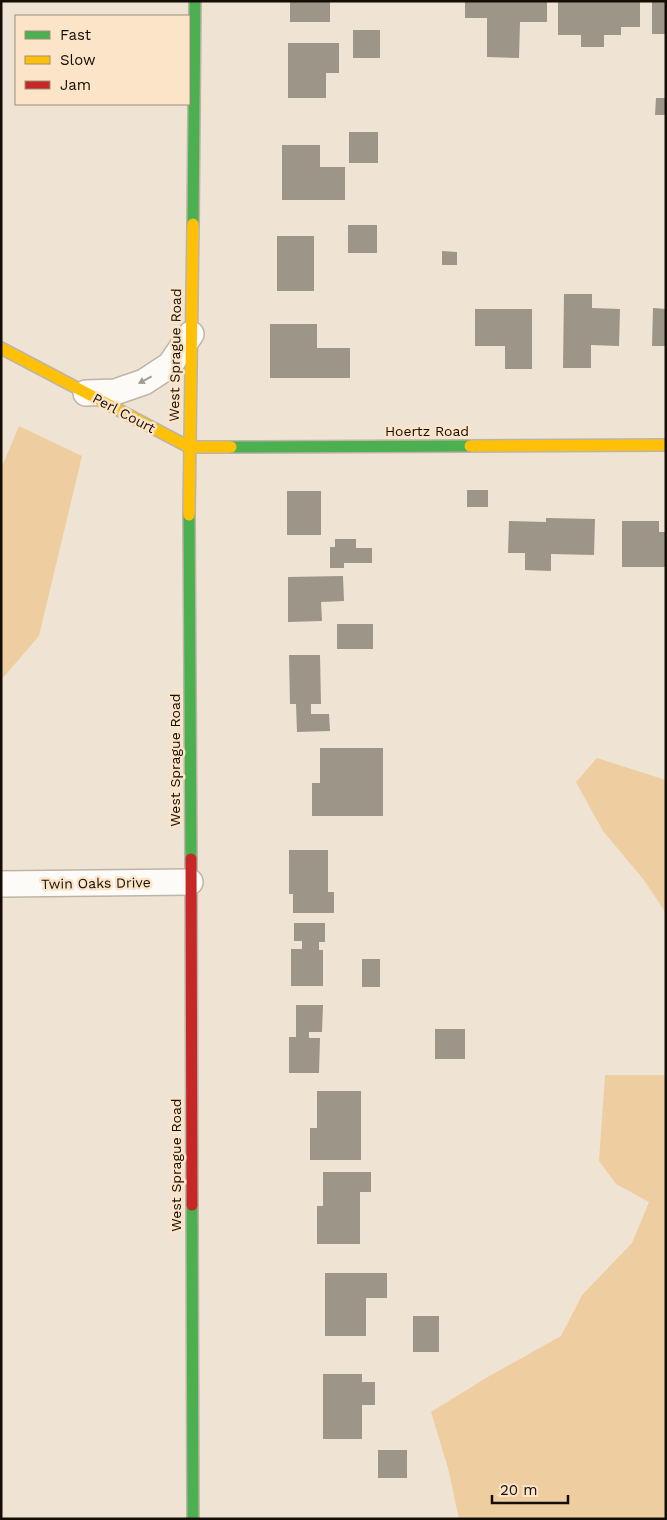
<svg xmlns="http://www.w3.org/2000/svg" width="667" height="1520" font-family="'Work Sans',sans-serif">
	<rect width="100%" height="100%" fill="#efe3d3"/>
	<g fill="#eecea1">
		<path d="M19,426L82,456L39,636L1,680V469Z"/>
		<path d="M597,758L666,780V913L644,880L603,831L576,782Z"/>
		<path d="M605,1075H666V1519H459L448,1468L431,1412L486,1378L561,1336L582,1295L632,1243L649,1202L616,1184L599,1161Z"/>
	</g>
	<g fill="#9e9589">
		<rect x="290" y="1" width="40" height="21"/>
		<path d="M465,1H547V22H520L519,58L487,57V18H465Z"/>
		<path d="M558,1H640V27H621V35H604V47H581V35H558Z"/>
		<rect x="652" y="1" width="14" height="33"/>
		<rect x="353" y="30" width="27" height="28"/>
		<path d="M288,43H339V73H326V98H288Z"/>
		<path d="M656,98H666V115H655Z"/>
		<rect x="349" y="132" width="29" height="31"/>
		<path d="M282,145H320V167H345V200H282Z"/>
		<rect x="348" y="225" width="29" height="28"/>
		<rect x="277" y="236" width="37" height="55"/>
		<path d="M442,251L457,252V265H442Z"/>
		<path d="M564,294H592V308L620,309L619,346L591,345V368H563Z"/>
		<path d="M653,308L666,309V346H652Z"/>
		<path d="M475,309H532V369H505V346H475Z"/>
		<path d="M270,324H317V348H350V378H270Z"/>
		<rect x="467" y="490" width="21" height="17"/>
		<rect x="287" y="491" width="34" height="44"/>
		<path d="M546,518L595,519L594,555L551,554V571L525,570V553H508L509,521L546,522Z"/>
		<path d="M622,521H659V532H666V567H622Z"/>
		<path d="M335,539H356V548H372V563H344V568H330V547H335Z"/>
		<path d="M343,576L344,601L321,602L322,621L288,622V577Z"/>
		<rect x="337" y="624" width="36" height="25"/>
		<path d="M289,655H320L321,704H311V714H329L330,731L297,732L296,704H290Z"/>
		<path d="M320,748H383V816H312V783H320Z"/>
		<path d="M289,850H328V892H334V913H293V894H289Z"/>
		<path d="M294,923H325V942H319V950H323V986H291V949H302V941H294Z"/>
		<rect x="362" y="959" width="18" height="28"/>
		<path d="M296,1005H323L322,1032H309V1038H320L319,1073H289V1037H296Z"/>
		<rect x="435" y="1029" width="30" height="30"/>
		<path d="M317,1091H361V1160H310V1128H317Z"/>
		<path d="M323,1172H371V1192H360V1244H317V1206H323Z"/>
		<path d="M325,1273H387V1298H366V1336H325Z"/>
		<rect x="413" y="1316" width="26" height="36"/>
		<path d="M323,1374H362V1382H375V1405H362V1439H323Z"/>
		<rect x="378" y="1450" width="29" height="28"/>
	</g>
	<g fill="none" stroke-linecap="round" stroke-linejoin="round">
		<defs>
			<g id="street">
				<path d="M86,393L115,392L144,382L170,365L191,334"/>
				<path d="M1,884L190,882"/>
			</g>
			<g id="fast">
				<path d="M193,224L195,1"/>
				<path d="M231,447L470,446"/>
				<path d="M189,515L191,859"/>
				<path d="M192,1205L193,1519"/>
			</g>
			<g id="slow">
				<path d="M1,348L189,447H231"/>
				<path d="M470,446L666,445"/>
				<path d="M189,515L193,224"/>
			</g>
			<path id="jam" d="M191,859L192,1205"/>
		</defs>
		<use href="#street" stroke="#bdb4a8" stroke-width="28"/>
		<use href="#fast" stroke="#bdb4a8" stroke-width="14"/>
		<use href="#slow" stroke="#bdb4a8" stroke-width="14"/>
		<use href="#jam" stroke="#bdb4a8" stroke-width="14"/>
		<use href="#street" stroke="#fdfbf8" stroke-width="25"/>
		<use href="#fast" stroke="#4caf50" stroke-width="11"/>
		<use href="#slow" stroke="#ffc107" stroke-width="11"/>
		<use href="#jam" stroke="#c62828" stroke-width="11"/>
	</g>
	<defs><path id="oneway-solid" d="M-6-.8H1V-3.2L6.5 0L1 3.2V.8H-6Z" transform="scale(1.25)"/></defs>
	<use fill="#a09c96" href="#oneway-solid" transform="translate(145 380) rotate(152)"/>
	<g text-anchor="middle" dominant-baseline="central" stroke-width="5" stroke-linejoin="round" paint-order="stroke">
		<g font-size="14" fill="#140d04" stroke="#fbe4c7">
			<text transform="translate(175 355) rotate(-89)">West Sprague Road</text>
			<text transform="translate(124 413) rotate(28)">Perl Court</text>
			<text x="427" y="431">Hoertz Road</text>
			<text transform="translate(175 760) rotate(-90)">West Sprague Road</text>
			<text transform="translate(96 883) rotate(-1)">Twin Oaks Drive</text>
			<text transform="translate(176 1165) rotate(-90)">West Sprague Road</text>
		</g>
	</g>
	<rect width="667" height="1520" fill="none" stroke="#140d04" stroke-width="5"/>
	<rect x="15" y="15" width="175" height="90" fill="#fbe4c7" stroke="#9f8e79"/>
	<rect x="25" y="31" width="25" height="8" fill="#4caf50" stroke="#9f8e79"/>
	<text x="60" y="40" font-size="15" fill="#140d04">Fast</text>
	<rect x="25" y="56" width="25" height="8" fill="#ffc107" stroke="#9f8e79"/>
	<text x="60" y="65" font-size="15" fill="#140d04">Slow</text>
	<rect x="25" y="81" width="25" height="8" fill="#c62828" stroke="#9f8e79"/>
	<text x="60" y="90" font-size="15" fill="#140d04">Jam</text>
	<path d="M492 1495v8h76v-8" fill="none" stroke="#140d04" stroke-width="2.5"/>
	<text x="500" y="1495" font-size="15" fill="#140d04" stroke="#fbe4c7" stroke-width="4" paint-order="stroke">20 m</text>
</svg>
